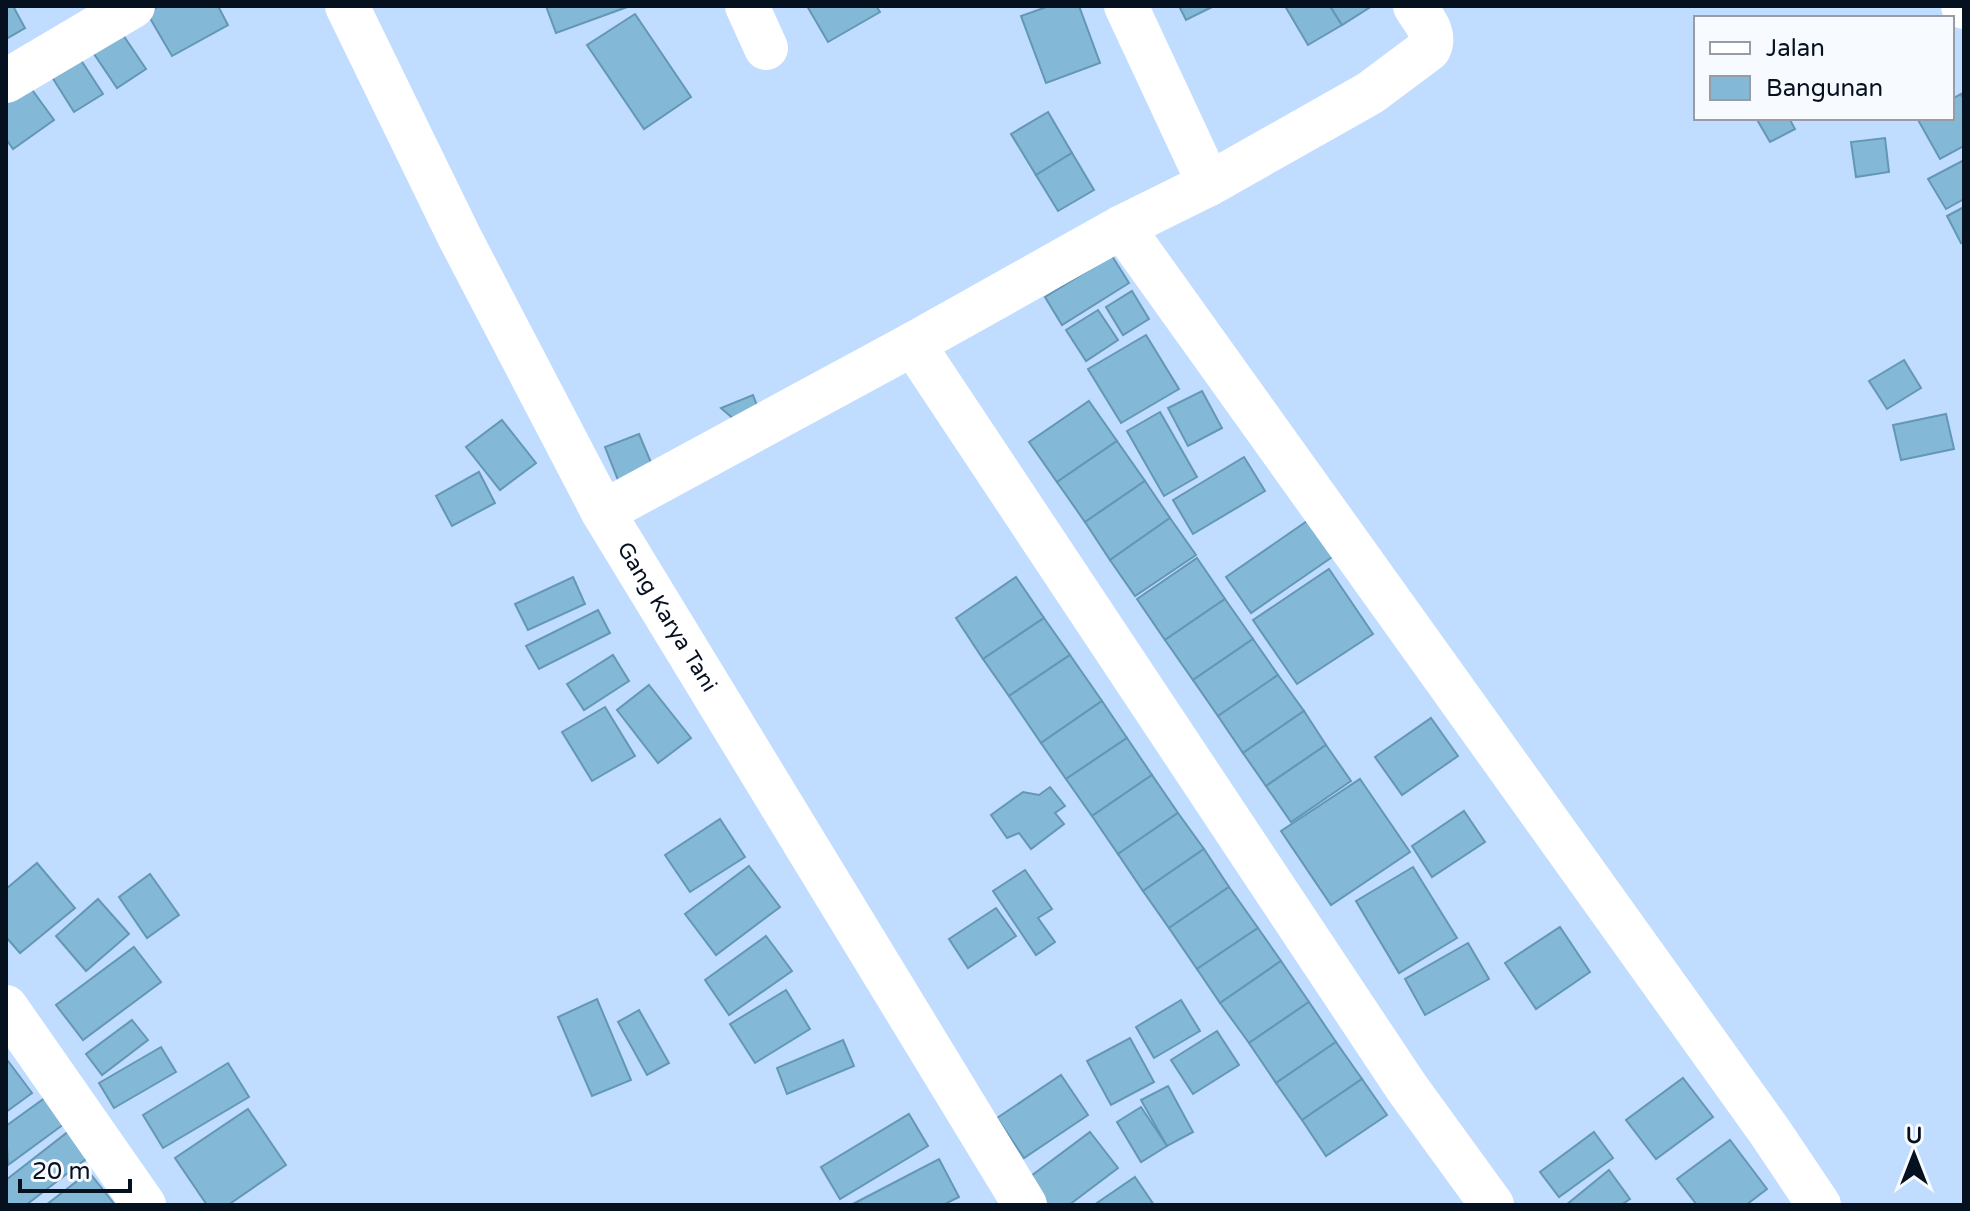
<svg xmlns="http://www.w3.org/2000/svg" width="1970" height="1211" font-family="'Varela Round',sans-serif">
	<rect width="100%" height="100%" fill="#c0dcff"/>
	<g fill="#83b8d7" stroke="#6397b5" stroke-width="2">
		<path d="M6,6H13L25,28L6,39Z"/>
		<path d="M159,6H218L228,25L172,56L147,13Z"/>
		<path d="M546,6H630L556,33Z"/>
		<path d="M807,6H876L880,12L828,42Z"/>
		<path d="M1049,6H1079L1100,63L1046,83L1021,16Z"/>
		<path d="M1179,6H1214L1186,20Z"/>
		<path d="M1285,6H1330L1342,25L1308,45Z"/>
		<path d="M1330,6H1372L1342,25Z"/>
		<path d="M635,14L691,97L644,129L587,45Z"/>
		<path d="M117,26L146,69L117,88L88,45Z"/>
		<path d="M75,51L103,94L74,112L47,69Z"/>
		<path d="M25,80L54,120L13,149L6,139V93Z"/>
		<path d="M1961,94L1964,100V146L1940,159L1917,118H1952V99Z"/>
		<path d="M1048,112L1072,153L1036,175L1011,134Z"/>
		<path d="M1756,118H1789L1795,129L1770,142Z"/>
		<path d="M1885,138L1889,172L1856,177L1851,142Z"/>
		<path d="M1072,153L1094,190L1058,211L1036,175Z"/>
		<path d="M1962,161L1964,165V199L1946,209L1928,179Z"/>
		<path d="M1964,207V241L1961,243L1947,216Z"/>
		<path d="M1112,256L1129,283L1062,325L1045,297Z"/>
		<path d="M1132,291L1149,319L1123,335L1106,307Z"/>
		<path d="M1098,310L1118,340L1086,361L1066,330Z"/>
		<path d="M1146,335L1179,389L1121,423L1088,369Z"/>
		<path d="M1904,360L1921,388L1887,409L1869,381Z"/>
		<path d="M1202,391L1222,428L1188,446L1168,408Z"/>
		<path d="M753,395L759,411L736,421L721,408Z"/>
		<path d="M1089,401L1117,441L1057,482L1029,442Z"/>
		<path d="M1160,412L1197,477L1164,496L1127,431Z"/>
		<path d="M1946,414L1954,449L1901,460L1893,425Z"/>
		<path d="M502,420L536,463L500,490L466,447Z"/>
		<path d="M639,434L655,472L620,485L605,447Z"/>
		<path d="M1117,441L1145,481L1085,522L1057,482Z"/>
		<path d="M1244,457L1265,491L1193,534L1173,500Z"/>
		<path d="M479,472L495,503L452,526L436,496Z"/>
		<path d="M1145,481L1170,518L1110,560L1085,522Z"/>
		<path d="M1313,517L1338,553L1251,613L1226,577Z"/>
		<path d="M1170,518L1196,555L1135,596L1110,560Z"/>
		<path d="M1197,558L1225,599L1165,640L1137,599Z"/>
		<path d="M1329,569L1373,634L1297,684L1253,620Z"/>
		<path d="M573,577L585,604L528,630L515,604Z"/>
		<path d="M1016,577L1044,618L983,659L956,618Z"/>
		<path d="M1225,599L1253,639L1193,680L1165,640Z"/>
		<path d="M598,610L610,633L539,669L526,646Z"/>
		<path d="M1044,618L1070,655L1009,696L983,659Z"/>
		<path d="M1253,639L1278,675L1218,716L1193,680Z"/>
		<path d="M613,655L629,681L584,710L567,684Z"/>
		<path d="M1070,655L1102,701L1041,743L1009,696Z"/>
		<path d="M1278,675L1304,711L1243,753L1218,716Z"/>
		<path d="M649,685L691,738L658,763L617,710Z"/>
		<path d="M1102,701L1127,738L1066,779L1041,743Z"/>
		<path d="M605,707L635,756L592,781L562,732Z"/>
		<path d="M1304,711L1326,745L1266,786L1243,753Z"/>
		<path d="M1431,718L1458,756L1402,795L1375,757Z"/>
		<path d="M1127,738L1152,775L1092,816L1066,779Z"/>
		<path d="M1326,745L1351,781L1291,822L1266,786Z"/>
		<path d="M1152,775L1178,813L1118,854L1092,816Z"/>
		<path d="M1360,779L1410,852L1331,905L1281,831Z"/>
		<path d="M1050,787L1065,806L1055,813L1064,824L1031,849L1019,833L1007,838L991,815L1023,792L1039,795Z"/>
		<path d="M1464,811L1485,842L1432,877L1412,846Z"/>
		<path d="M1178,813L1204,849L1143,891L1118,854Z"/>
		<path d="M720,819L745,857L690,892L665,855Z"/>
		<path d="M1204,849L1229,887L1169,928L1143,891Z"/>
		<path d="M37,863L75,908L20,953L6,937V889Z"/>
		<path d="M749,866L780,907L716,955L685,914Z"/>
		<path d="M1413,867L1457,938L1399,973L1356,901Z"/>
		<path d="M1025,870L1052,909L1038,918L1055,942L1036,955L993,891Z"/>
		<path d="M150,874L179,915L147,938L119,897Z"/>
		<path d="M1229,887L1258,928L1197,969L1169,928Z"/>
		<path d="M98,899L129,934L86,971L56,936Z"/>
		<path d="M996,908L1016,936L968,968L949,939Z"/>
		<path d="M1560,927L1590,972L1536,1009L1505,963Z"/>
		<path d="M1258,928L1281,961L1220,1003L1197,969Z"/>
		<path d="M766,936L792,971L729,1015L705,980Z"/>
		<path d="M1468,943L1489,979L1425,1015L1405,979Z"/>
		<path d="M134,947L161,982L83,1040L56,1005Z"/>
		<path d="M1281,961L1309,1002L1249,1043L1220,1003Z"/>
		<path d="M786,990L810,1029L755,1063L730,1024Z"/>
		<path d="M597,999L631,1080L592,1096L558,1017Z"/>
		<path d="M1181,1000L1200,1031L1154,1058L1136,1027Z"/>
		<path d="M1309,1002L1336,1042L1276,1083L1249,1043Z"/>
		<path d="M639,1010L669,1063L647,1075L618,1022Z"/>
		<path d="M132,1020L148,1040L102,1075L86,1054Z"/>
		<path d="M1217,1031L1239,1065L1193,1094L1171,1060Z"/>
		<path d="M1130,1038L1154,1082L1111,1105L1087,1061Z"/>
		<path d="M843,1040L854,1066L787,1094L777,1068Z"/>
		<path d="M1336,1042L1362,1079L1302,1120L1276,1083Z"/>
		<path d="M161,1047L176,1072L114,1108L99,1083Z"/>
		<path d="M8,1061L32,1093L6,1112V1062Z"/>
		<path d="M228,1063L249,1097L163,1148L143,1115Z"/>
		<path d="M1061,1075L1088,1115L1024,1158L997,1118Z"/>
		<path d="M1683,1078L1713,1117L1656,1159L1626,1120Z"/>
		<path d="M1362,1079L1387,1115L1326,1156L1302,1120Z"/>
		<path d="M1168,1086L1193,1132L1167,1146L1141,1100Z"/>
		<path d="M49,1095L68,1121L8,1165L6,1126Z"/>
		<path d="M1141,1107L1167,1146L1141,1162L1117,1122Z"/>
		<path d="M248,1109L286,1165L228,1205H207L175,1158Z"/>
		<path d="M909,1114L928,1146L840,1199L821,1167Z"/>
		<path d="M69,1131L90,1156L26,1205H6V1180Z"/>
		<path d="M1090,1132L1118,1168L1069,1205H1047L1027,1179Z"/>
		<path d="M1594,1132L1613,1158L1559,1197L1540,1172Z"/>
		<path d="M1730,1140L1767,1189L1746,1205H1697L1677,1179Z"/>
		<path d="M939,1159L959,1197L943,1205H851Z"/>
		<path d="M1609,1170L1630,1199L1621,1205H1566Z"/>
		<path d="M89,1172L115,1205H46Z"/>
		<path d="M1135,1177L1154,1205H1094Z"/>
	</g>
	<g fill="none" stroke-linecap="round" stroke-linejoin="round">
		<g stroke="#fff" stroke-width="44">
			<path id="s1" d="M347,6L460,238L603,512L1025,1205"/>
			<path d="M747,6L766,48"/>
			<path d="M1126,6L1209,184"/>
			<path d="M1963,6L1964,7"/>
			<path d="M6,81L133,6"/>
			<path d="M1122,227L1770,1132L1819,1205"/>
			<path d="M913,344L1407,1088L1492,1205"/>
			<path d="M603,512L913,344L1122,227L1209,184L1370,93L1429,49C1437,33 1423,20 1415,6"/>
			<path d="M6,1007L144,1205"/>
		</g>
	</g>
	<g text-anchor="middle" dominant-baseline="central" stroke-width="7" stroke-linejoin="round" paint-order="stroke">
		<g font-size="22" fill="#061120" stroke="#f7faff">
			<text stroke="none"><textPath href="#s1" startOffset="690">Gang Karya Tani</textPath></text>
		</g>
	</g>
	<rect width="1970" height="1211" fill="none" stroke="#061120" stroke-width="16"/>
	<rect x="1694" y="16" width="260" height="104" fill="#f7faff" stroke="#979da6" stroke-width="2"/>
	<rect x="1710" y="42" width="40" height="12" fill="#ffffff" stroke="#979da6" stroke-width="2"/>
	<text x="1766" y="56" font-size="24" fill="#061120">Jalan</text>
	<rect x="1710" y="76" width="40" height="24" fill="#83b8d7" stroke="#979da6" stroke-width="2"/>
	<text x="1766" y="96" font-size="24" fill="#061120">Bangunan</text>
	<g transform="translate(1914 1155)" stroke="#f7faff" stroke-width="6" paint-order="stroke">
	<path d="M0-6L14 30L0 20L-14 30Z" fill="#061120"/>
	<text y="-12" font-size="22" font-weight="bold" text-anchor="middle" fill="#061120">U</text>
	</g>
	<path d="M20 1179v12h110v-12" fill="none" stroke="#061120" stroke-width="4"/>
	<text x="32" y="1179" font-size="24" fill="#061120" stroke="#f7faff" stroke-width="6" paint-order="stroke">20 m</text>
</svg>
